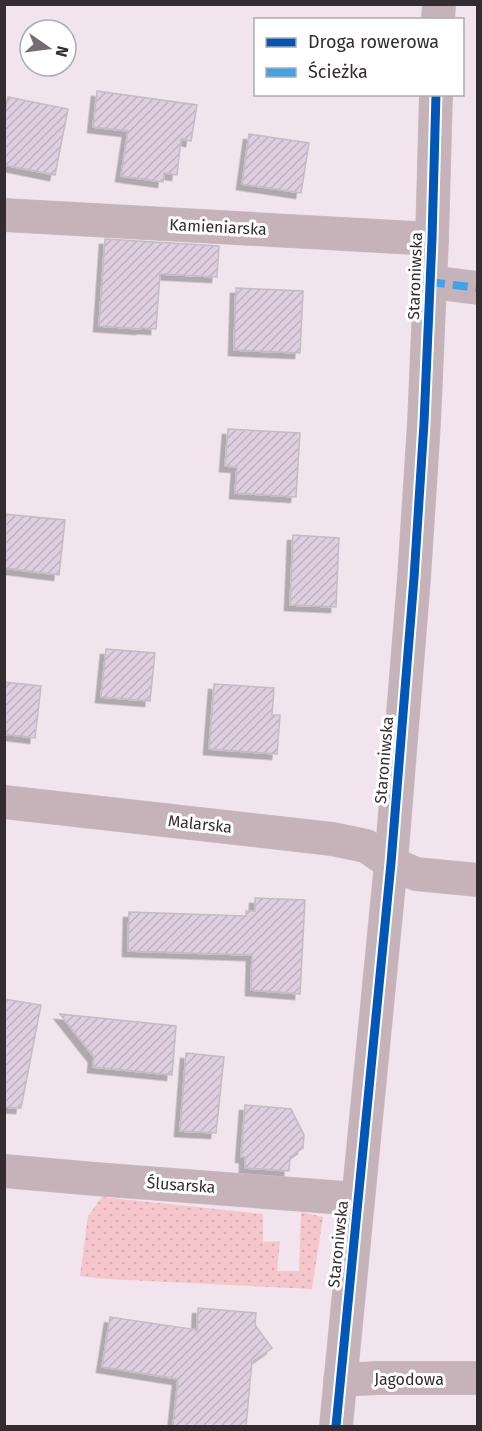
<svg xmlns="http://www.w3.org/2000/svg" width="482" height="1431" font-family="'Fira Sans',sans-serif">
	<defs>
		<pattern id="grass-dots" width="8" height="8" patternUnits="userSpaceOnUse" patternTransform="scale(1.5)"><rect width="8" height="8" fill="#f5c7cd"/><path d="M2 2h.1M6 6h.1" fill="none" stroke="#d3abb0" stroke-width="1.8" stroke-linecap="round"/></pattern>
		<pattern id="building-hatch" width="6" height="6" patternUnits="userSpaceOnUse" patternTransform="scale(1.5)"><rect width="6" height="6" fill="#dfcedf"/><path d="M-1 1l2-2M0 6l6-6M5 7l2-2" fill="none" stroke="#c0b1c0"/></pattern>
		<filter id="shadow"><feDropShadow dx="-5.5" dy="5.5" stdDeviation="0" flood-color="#0004"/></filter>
	</defs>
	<rect width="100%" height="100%" fill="#f1e4ed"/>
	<path fill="url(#grass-dots)" d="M102,1197L263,1214V1242L280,1241L277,1271H299L301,1212L323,1217L312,1289L106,1279L80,1276L88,1216Z"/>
	<g fill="url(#building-hatch)" stroke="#c4bcc4" stroke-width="1.5" filter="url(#shadow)">
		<path d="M97,91L197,105L191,141L181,139L177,175L164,173L163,182L121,176L128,131L93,127Z"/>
		<path d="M8,97L68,109L55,175L4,165V114Z"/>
		<path d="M249,134L309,143L301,193L242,184Z"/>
		<path d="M105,239L219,246L217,277L160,274L156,329L141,328V329L99,326Z"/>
		<path d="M236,288L303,291L300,353L234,350Z"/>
		<path d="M228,429L300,433L296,497L235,493L237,467L225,466Z"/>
		<path d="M4,514L65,520L59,575L4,568Z"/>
		<path d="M293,535L339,538L336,607L290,605Z"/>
		<path d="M106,649L155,653L150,701L101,697Z"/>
		<path d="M4,682L41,686L35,738L4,734Z"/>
		<path d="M214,684L274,688L272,715H280L277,754L209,749Z"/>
		<path d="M255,898L305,900L300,994L251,990L252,955L128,951L129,912L246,916V911H255Z"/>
		<path d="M4,999L41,1005L21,1108L4,1107Z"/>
		<path d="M60,1014L176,1026L172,1075L93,1067L94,1057Z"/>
		<path d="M186,1053L224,1057L216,1133L180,1131Z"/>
		<path d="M245,1105L291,1109L304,1135L303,1148L290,1157L289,1171L245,1168V1157H241Z"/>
		<path d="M198,1308L256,1313L255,1325L272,1348L252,1362L246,1426H173L178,1379L102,1367L110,1317L197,1330Z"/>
	</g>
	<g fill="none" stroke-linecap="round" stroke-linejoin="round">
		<defs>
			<g id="minor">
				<path d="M438,20L439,4"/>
				<path d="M4,215L432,239"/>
				<path d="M430,282L478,288"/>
				<path d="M4,802L332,839L366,846L391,863L416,874L478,880"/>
				<path d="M4,1171L95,1179L358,1199"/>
				<path d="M340,1380L378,1378H478"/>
				<path d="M336,1426L391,863L414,578L424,423L432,239L436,94"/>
			</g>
		</defs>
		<use href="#minor" stroke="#cbc0c7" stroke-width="34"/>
		<use href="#minor" stroke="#c6b3b9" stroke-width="33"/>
		<path stroke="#3ea3eb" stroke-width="8" stroke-dasharray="15 8" stroke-linecap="butt" d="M430,282L478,288"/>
		<defs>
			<path id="cycleway" d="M336,1426L391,863L414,578L424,423L432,239L436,94"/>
		</defs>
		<use href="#cycleway" stroke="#fff" stroke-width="13"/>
		<use href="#cycleway" stroke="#0057b8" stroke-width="9"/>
	</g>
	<g text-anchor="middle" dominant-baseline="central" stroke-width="6" stroke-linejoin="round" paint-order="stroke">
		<g font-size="16" fill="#352c32" stroke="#fff">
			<text transform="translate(218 227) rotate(3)">Kamieniarska</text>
			<text transform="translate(415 276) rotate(-88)">Staroniwska</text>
			<text transform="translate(384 760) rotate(-85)">Staroniwska</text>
			<text transform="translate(200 824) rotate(6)">Malarska</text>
			<text transform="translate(181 1185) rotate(4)">Ślusarska</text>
			<text transform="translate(338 1244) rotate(-84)">Staroniwska</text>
			<text x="409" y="1379">Jagodowa</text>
		</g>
	</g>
	<rect width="482" height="1431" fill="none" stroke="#352c32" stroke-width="12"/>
	<rect x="254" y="18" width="210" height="78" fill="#ffffff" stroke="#aeabad" stroke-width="1.5"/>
	<rect x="266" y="38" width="30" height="9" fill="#0057b8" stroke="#aeabad" stroke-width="1.5"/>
	<text x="308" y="48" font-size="18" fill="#352c32">Droga rowerowa</text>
	<rect x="266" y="68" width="30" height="9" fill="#3ea3eb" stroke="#aeabad" stroke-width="1.5"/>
	<text x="308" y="78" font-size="18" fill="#352c32">Ścieżka</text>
	<g transform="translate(48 48) rotate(104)"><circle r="28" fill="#ffffff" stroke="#aeabad" stroke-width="1.5"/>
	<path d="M0-4.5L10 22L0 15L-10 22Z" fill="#776c73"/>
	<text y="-9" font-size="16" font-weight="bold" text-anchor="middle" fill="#352c32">N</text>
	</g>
</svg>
